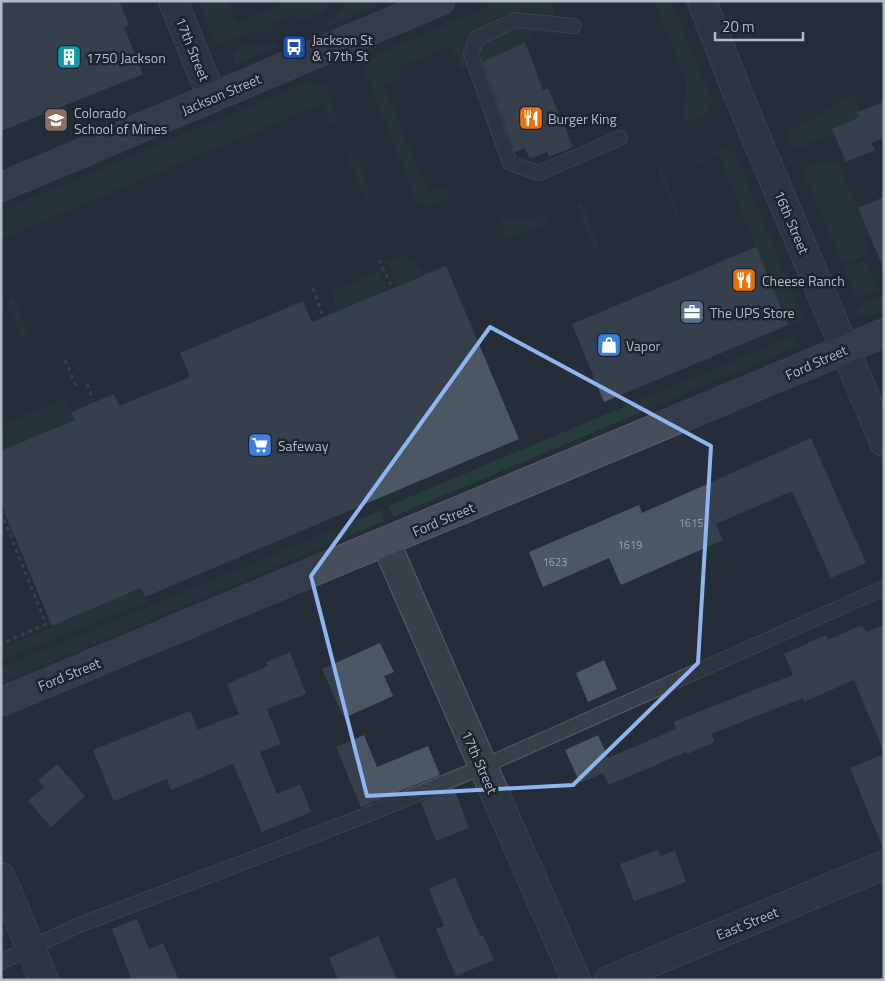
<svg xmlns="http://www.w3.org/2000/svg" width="885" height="981" font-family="'Titillium Web',sans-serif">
	<rect width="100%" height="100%" fill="#242d38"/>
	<g fill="#293c3c">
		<path d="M197,1H227L237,23L289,1H335L322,12L298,22L294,14L270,24L273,33H245L219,45L215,44Z"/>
		<path d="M350,1H387L328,27L326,22L334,17Z"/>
		<path d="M500,1H550L556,17C544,15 530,11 518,11C512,12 505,15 500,17C471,28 464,38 465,68L461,70L450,46L400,67L402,77L384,85L429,193L448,186V198C437,202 425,210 416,200L365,73L363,58L369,62L380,53Z"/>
		<path d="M653,1H671L714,103C707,116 695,127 681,118L687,82Z"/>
		<path d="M516,27L534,29L533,37L479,64L482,44Z"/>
		<path d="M249,43L264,45L277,43L278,46L236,65L232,52Z"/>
		<path d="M306,83L325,84L339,121L332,125L323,103L1,239V211Z"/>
		<path d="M853,94L859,111L857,113L859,117L833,129L834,133L794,150L788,133Z"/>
		<path d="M724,148L735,152L805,322L788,327L718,155L697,163L695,161Z"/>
		<path d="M347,155H352C361,162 373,190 367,200H365Z"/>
		<path d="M827,160L832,164L838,162L869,234L864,236L869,251L857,260L841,262L802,170Z"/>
		<path d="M660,168L662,169L678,213L675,215L658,170Z"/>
		<path d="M581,201L599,245L597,249L593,248L577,205Z"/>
		<path d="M545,217L548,223L506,239L500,218Z"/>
		<path d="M402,256L413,261L425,274L397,287L387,262Z"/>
		<path d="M866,261L878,290L857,298L843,266Z"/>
		<path d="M378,271L389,290L337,312L332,293Z"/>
		<path d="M884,294V309L867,316L858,313L856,308Z"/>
		<path d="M10,297H13L28,332L26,336L20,335L6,303Z"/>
		<path d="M794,335L798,346L393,517L388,506Z"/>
		<path d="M66,398L75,420L1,451V426Z"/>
		<path d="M381,510L384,521L1,683V668Z"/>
		<path d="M141,588L147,602L1,660V649Z"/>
	</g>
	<g fill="#4c5764">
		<path d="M1,1H119L129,25L124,27L143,74L1,131Z"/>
		<path d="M525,42L543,90L548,88L573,147L549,157L547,152L530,159L525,148L515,152L483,62Z"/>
		<path d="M884,102V138L871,143L875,150L846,162L832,129L859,117L857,112Z"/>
		<path d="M884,197V269L858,208Z"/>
		<path d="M756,247L788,325L604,402L572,324Z"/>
		<path d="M446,266L519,439L145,597L141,588L52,626L1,504V451L75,420L71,412L114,394L119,406L190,377L180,353L303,301L312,322Z"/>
		<path d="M811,438L866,563L831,578L792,491L716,524L723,540L621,585L609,558L543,587L529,552L639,505L642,513Z"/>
		<path d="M862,625L866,632L884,625V752L854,680L804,702L803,698L711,734L715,742L687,754L686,752L609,785L603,773L580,783L565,750L598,735L608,758L676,729L673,722L793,675L784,654L826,635L828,640Z"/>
		<path d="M380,643L394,672L384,676L393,696L344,718L322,669Z"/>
		<path d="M290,652L306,694L267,709L281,744L260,752L277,794L300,784L311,812L262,832L233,764L171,790L167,779L114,801L93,750L190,711L198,730L239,714L227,684L268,666L266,662Z"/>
		<path d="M604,660L617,689L588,702L576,673Z"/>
		<path d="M364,735L377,767L428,746L440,775L361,807L336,747Z"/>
		<path d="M884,754V848H883L850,768Z"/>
		<path d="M57,764L85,796L51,827L28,801L44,787L38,781Z"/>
		<path d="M454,788L469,828L436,841L421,802Z"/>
		<path d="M658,850L660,856L675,851L686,882L634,901L620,864Z"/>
		<path d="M455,877L480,936L483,935L494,960L456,976L436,929L444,926L429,889Z"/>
		<path d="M137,919L149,949L163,943L179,980H132L112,929Z"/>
		<path d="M378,936L397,980H338L329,958Z"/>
	</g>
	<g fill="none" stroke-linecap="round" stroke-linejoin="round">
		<defs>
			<g id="lane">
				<path d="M574,26L515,20L477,38L471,54L510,163L539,173L620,138"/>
				<path d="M1,962L77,926L359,818L482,767L884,588"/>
			</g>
			<g id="street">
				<path d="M173,1L212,97"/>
				<path d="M702,1L737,92L884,442"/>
				<path d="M386,543L576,980"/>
				<path d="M1,877L44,980"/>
				<path d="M609,980L884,865"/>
			</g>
			<g id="secondary">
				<path d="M1,187L440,1"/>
				<path d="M1,702L884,333"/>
			</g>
		</defs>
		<use href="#lane" stroke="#555d67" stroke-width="16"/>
		<use href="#street" stroke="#555d67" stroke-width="30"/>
		<use href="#secondary" stroke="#555d67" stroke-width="30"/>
		<g stroke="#47595b" stroke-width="3" stroke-dasharray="4 4" stroke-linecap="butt">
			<path d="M379,260L391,285"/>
			<path d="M313,288L322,314"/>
			<path d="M65,360L77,388"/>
			<path d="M87,384L93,400"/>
			<path d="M1,512L46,624L1,644"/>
		</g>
		<use href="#lane" stroke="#373f49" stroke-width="14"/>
		<use href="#street" stroke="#373f49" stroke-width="28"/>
		<use href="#secondary" stroke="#464e5c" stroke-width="28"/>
	</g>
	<path d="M0 0H885V981H0ZM490,327L711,446L698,663L573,785L367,796L311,576Z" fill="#242d38" fill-opacity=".55" fill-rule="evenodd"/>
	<path fill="none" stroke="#8eb5ef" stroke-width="4" stroke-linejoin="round" d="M490,327L711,446L698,663L573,785L367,796L311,576Z"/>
	<defs>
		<symbol id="bus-square" viewBox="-11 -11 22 22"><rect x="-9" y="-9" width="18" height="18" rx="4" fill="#1a4fb4" stroke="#1d242e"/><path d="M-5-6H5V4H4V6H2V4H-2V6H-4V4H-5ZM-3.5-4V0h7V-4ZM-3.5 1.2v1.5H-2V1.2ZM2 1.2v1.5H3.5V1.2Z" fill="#fff"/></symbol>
		<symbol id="building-square" viewBox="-11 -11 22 22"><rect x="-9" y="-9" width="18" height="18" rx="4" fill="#0f9aa8" stroke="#1d242e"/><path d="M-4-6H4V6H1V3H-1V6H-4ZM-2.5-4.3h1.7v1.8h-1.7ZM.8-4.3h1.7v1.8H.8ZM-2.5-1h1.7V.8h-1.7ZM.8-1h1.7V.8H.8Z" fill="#fff"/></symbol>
		<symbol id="restaurant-square" viewBox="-11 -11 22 22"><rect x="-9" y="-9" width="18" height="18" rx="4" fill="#e8710a" stroke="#1d242e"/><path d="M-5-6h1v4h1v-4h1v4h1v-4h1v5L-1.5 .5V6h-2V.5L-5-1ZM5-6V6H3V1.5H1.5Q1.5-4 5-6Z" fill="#fff"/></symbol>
		<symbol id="university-square" viewBox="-11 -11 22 22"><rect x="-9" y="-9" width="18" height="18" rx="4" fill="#8d6e63" stroke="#1d242e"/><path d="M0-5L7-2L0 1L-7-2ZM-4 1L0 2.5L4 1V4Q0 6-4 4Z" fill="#fff"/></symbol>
		<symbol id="office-square" viewBox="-11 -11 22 22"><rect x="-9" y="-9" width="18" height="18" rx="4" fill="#5c6f8a" stroke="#1d242e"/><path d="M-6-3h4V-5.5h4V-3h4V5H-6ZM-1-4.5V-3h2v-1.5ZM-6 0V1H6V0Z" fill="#fff"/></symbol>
		<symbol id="shop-square" viewBox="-11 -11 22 22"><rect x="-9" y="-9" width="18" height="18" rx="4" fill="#3f7fe0" stroke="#1d242e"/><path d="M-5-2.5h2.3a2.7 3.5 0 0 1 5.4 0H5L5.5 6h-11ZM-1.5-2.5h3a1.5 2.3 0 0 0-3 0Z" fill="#fff"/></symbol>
		<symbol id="supermarket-square" viewBox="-11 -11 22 22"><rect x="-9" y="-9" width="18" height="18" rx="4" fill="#3f7fe0" stroke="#1d242e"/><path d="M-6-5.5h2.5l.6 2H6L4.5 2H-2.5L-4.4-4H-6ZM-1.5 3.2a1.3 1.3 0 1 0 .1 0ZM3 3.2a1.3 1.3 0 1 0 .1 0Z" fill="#fff"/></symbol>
	</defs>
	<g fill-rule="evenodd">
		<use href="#bus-square" x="280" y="33" width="28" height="28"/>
		<use href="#building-square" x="55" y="43" width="28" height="28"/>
		<use href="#restaurant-square" x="517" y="104" width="28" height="28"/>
		<use href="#university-square" x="42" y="106" width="28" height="28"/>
		<use href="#restaurant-square" x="730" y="266" width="28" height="28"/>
		<use href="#office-square" x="678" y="298" width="28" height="28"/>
		<use href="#shop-square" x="595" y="331" width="28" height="28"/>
		<use href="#supermarket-square" x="246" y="431" width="28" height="28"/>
	</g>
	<g text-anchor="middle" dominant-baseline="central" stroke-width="5" stroke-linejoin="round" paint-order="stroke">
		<g font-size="11" fill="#98a1ad">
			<text x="691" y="523">1615</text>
			<text x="630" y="545">1619</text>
			<text x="555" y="562">1623</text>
		</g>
		<g font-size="14" fill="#b2bac5" stroke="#1d242e" text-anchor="start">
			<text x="312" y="39">Jackson St<tspan x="312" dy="16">&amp; 17th St</tspan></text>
			<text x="86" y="57">1750 Jackson</text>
			<text x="74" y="112">Colorado<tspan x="74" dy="16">School of Mines</tspan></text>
			<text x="548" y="118">Burger King</text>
			<text x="762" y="280">Cheese Ranch</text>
			<text x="710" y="312">The UPS Store</text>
			<text x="626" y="345">Vapor</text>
			<text x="278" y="445">Safeway</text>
		</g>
		<g font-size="14" fill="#b2bac5" stroke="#1d242e">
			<text transform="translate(193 49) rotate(68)">17th Street</text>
			<text transform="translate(221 94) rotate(-23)">Jackson Street</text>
			<text transform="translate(792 222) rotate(67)">16th Street</text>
			<text transform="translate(816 362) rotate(-24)">Ford Street</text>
			<text transform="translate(443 519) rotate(-23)">Ford Street</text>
			<text transform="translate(69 674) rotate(-22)">Ford Street</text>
			<text transform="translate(480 762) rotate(66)">17th Street</text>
			<text transform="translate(747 923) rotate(-22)">East Street</text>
		</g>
	</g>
	<rect width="885" height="981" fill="none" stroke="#b2bac5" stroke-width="5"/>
	<path d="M715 32v8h88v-8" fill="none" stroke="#b2bac5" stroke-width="2.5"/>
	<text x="722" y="32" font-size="15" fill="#b2bac5" stroke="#1d242e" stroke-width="4" paint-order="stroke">20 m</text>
</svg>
